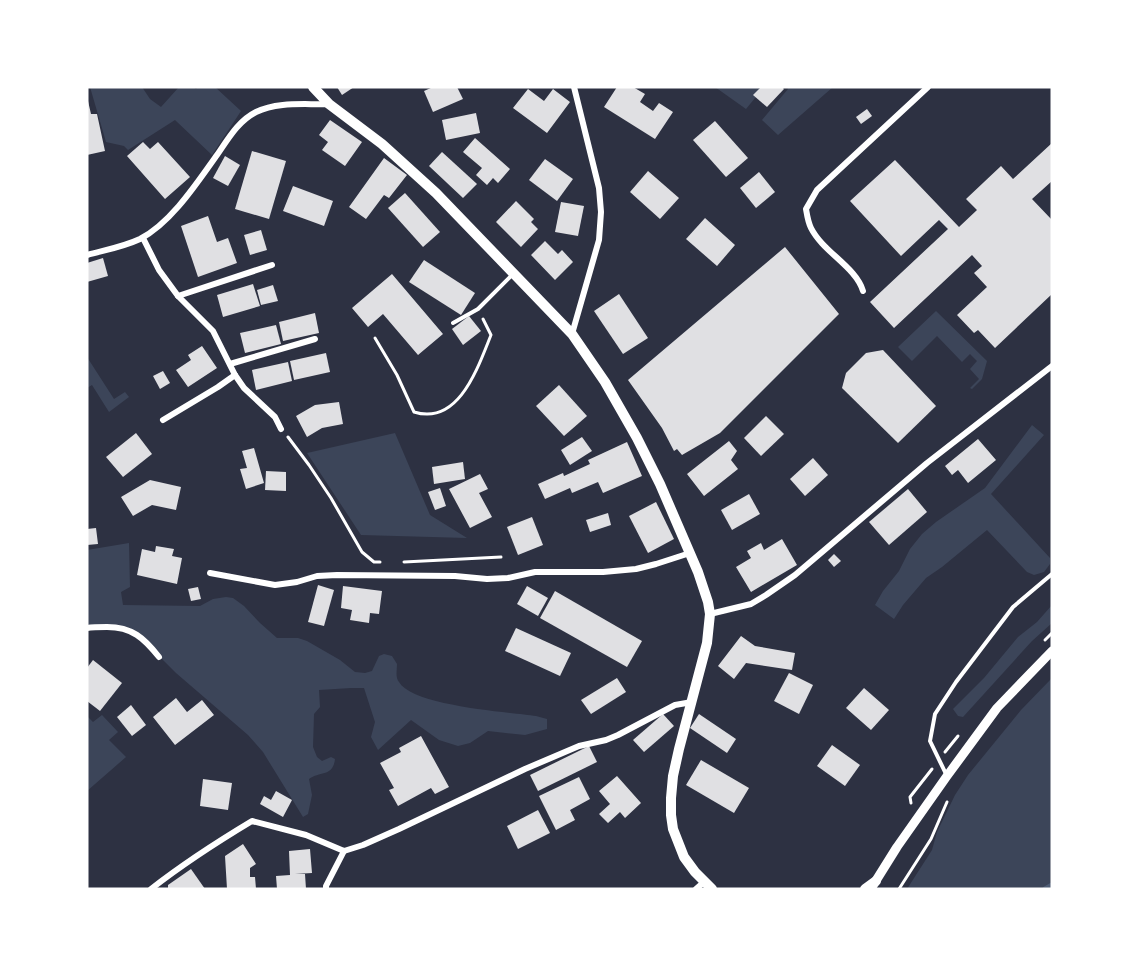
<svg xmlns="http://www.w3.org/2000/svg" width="1139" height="976" font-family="'IBM Plex Serif',serif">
	<rect width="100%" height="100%" fill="#2d3142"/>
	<g fill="#3c4559">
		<path d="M90,87H142L150,99L161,107L179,87H193L196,89L198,87H215L241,111L212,155L175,120L128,150L124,146L106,142Z"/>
		<path d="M715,87H764L746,109Z"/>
		<path d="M787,87H833L778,135L762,120L788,89Z"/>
		<path d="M936,311L987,361L982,379L972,389L970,388L979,379L970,369L977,361L970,354L962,362L937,336L912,361L898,347Z"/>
		<path d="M87,357L114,399L125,392L129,397L109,412L92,385L87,388Z"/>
		<path d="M1032,425L1044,435L991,494L1050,558V564L1044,572L1034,575L1027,572L987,530L942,567L926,578L903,605L894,619L875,605L883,591L899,571L910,549L922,534L936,522L985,488Z"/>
		<path d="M395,433L430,515L467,538L361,535L307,453Z"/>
		<path d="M129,543L130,587L121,592L123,605L200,606L213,599L226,597L233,598L244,606L260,623L277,638H298L307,641L340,660L355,672L365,673L372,671L379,656L384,654L392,656L397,664C397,670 395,677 399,682C413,706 508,712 536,716L547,719V729L525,735L488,731L470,743L458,746L439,740L411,720L378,750L371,737L375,722L364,688H351L319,690L320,707L314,714L313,747L317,757L322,761L331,757L335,759C333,777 320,771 309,779L312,795L308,814L303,817L263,752L248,735L176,673L160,657L126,629L87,628V550Z"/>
		<path d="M1052,605V623L1032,641L963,717L958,716L953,709L984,678L1018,637L1037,622Z"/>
		<path d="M1052,678V889H907L932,850L937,832L955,795L968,775L1021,710Z"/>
		<path d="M102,715L118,732L109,740L126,757L87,791V716L93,722Z"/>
	</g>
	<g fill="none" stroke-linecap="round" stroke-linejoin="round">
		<path stroke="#4f5d75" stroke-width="5" d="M1045,889L1052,885"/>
	</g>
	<g fill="#e0e0e3">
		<path d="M337,87H354L342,95Z"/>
		<path d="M433,87H457L463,99L433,112L424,91Z"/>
		<path d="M617,87H633L645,94L640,102L653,111L659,103L673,112L655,139L604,107Z"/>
		<path d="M761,87H782L784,89L767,107L753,95Z"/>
		<path d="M528,89L544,101L553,89L570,102L547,133L513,108Z"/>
		<path d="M88,101L91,114H97L105,151L87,155Z"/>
		<path d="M867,109L872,116L861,124L856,117Z"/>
		<path d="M476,113L480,133L446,140L442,120Z"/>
		<path d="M330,120L362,142L345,166L322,150L328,142L319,135Z"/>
		<path d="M715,121L748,158L726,177L693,140Z"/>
		<path d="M475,138L510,169L498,183L493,178L487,185L476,175L482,168L463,152Z"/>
		<path d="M143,142L150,149L158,142L190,177L165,199L127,156Z"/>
		<path d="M1052,143V181L1032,199L1052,220V294L995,348L978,330L974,333L957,315L987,287L974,273L982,266L972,255L894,328L870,302L948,229L939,220L901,256L850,201L895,160L959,227L977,210L966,199L1001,166L1013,179Z"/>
		<path d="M252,151L286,161L269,219L235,209Z"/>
		<path d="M442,152L477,184L463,198L429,166Z"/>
		<path d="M225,156L240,165L228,186L213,178Z"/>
		<path d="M384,158L407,175L389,198L384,195L366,219L349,207Z"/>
		<path d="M545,159L573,179L557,201L529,180Z"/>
		<path d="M648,171L679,198L660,219L630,192Z"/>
		<path d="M759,172L775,192L756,208L740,188Z"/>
		<path d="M293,186L333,201L324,226L283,211Z"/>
		<path d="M405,193L440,232L423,247L388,208Z"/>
		<path d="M516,201L534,219L531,222L538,229L521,247L496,222Z"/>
		<path d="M561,202L584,206L578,236L555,232Z"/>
		<path d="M208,216L217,242L228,238L237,263L198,277L181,226Z"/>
		<path d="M705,218L735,245L717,266L686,239Z"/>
		<path d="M261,230L267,250L250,255L244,235Z"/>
		<path d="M545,241L558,254L562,250L573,262L555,280L531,255Z"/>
		<path d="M785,247L839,314L720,433L682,455L677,449L674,451L662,428L628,380Z"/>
		<path d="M103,258L108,276L87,282V263Z"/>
		<path d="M424,260L475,293L461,315L409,282Z"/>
		<path d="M392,274L443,334L418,355L383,314L368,327L352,308Z"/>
		<path d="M253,284L260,306L223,317L217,295Z"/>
		<path d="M273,285L278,301L261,305L257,290Z"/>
		<path d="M619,294L648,338L623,354L594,311Z"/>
		<path d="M315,313L319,333L283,341L279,322Z"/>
		<path d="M469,316L481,331L463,345L452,329Z"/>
		<path d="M276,325L281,344L245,353L240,333Z"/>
		<path d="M202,346L217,368L188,387L176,370L191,360L188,355Z"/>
		<path d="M883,350L936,406L898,443L842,388L846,373L866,353Z"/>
		<path d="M326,353L330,372L294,380L290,361Z"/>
		<path d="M288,362L292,381L256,390L252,370Z"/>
		<path d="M163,371L170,383L160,389L153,376Z"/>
		<path d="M559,385L587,416L564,436L536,406Z"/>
		<path d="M339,402L343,424L322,428L307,437L296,416L315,405Z"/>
		<path d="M766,416L784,434L761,456L744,438Z"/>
		<path d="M136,433L152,454L123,477L106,457Z"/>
		<path d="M582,437L592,451L570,465L561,450Z"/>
		<path d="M978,439L996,460L968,483L958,470L952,475L945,466Z"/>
		<path d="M729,441L737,451L731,460L738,469L704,496L687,474Z"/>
		<path d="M627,442L642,476L603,493L598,482L572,493L570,488L545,499L538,484L563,473L564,476L590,464L588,460Z"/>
		<path d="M254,448L264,483L246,489L240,469L247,468L242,451Z"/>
		<path d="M813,458L828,475L805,496L790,479Z"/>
		<path d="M463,462L465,479L434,484L432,467Z"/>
		<path d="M266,471L286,472V491L265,490Z"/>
		<path d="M480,474L488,489L479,493L492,517L470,528L449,489Z"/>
		<path d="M150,480L181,487L176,510L152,505L133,516L121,497Z"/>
		<path d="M440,488L446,506L435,510L428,492Z"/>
		<path d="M908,489L927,512L889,545L869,522Z"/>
		<path d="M749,494L760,514L732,530L721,510Z"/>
		<path d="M656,502L674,539L648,553L629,516Z"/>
		<path d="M608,513L611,525L590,532L586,520Z"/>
		<path d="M532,517L543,545L518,555L507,527Z"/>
		<path d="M96,528L98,544L87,545V529Z"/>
		<path d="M782,539L797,565L751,592L736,567L751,558L747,551L761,543L764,550Z"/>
		<path d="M156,546L174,549L172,556L182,558L177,584L137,575L142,549L155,552Z"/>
		<path d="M834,554L841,561L834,567L828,560Z"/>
		<path d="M318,585L334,590L324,626L308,622Z"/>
		<path d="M343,586L382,591L379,614L370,613L369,623L350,620L352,610L341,608Z"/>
		<path d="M527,586L548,598L538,616L517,604Z"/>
		<path d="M198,587L201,599L191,601L188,589Z"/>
		<path d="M555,591L642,641L627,667L540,618Z"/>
		<path d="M516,628L571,653L560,676L505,651Z"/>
		<path d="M741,636L755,646L795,653L792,670L746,663L734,679L718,666Z"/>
		<path d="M93,660L122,683L100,711L87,701V668Z"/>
		<path d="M789,673L813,685L799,714L774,701Z"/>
		<path d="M617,678L626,692L591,714L581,700Z"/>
		<path d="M864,688L889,710L871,730L846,708Z"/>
		<path d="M176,698L187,712L202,700L214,715L175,745L153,717Z"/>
		<path d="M131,705L146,725L132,736L117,717Z"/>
		<path d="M663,714L674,726L644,752L633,740Z"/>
		<path d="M699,714L736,739L727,753L690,728Z"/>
		<path d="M421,736L449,787L435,794L431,788L398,806L389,790L394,788L380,763L401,752L399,748Z"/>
		<path d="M832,745L860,765L845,786L817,766Z"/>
		<path d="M589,746L597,762L538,791L530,775Z"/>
		<path d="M701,760L749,788L734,813L686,785Z"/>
		<path d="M617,776L641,803L625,818L620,812L608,823L599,814L610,804L599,791Z"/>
		<path d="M579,777L590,799L570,810L575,820L556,830L539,796Z"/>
		<path d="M203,779L232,783L228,810L200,806Z"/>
		<path d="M276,791L292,800L283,817L260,804L264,796L271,800Z"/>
		<path d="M538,810L550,833L518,849L507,826Z"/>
		<path d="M243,844L256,864L250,868V877H255L256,889H227L225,856Z"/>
		<path d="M310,849L312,873L295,874H305L306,889H277L276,876L290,875L289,851Z"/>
		<path d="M191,869L205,889H168V885Z"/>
	</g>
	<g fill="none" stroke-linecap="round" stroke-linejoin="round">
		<g stroke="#fff" stroke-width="3">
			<path d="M375,338L397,375L414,412C459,426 478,367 491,335L483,319"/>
			<path d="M288,437L309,465L331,498L362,552L374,562H380"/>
			<path d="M404,562L501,557"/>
			<path d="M1045,640L1052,633"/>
			<path d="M945,752L958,736"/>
			<path d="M911,803L910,797L932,769"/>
			<path d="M899,889L931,839L947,802"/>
		</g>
		<g stroke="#fff" stroke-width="4">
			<path d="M453,323L478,309L513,274"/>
			<path d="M946,774L930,741L935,714L956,682L1013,607L1052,574"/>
		</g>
		<g stroke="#fff" stroke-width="6">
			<path d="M143,238L159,270L178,296L213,331L235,375L244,388L275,417L281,429"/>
			<path d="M87,255C105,250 123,247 140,239C171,223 197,183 217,155C228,139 238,121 256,112C278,101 306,105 329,104"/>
			<path d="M863,291C856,267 823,252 811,228C808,222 807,215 806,209L817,190L928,87"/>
			<path d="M178,296L272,265"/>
			<path d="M572,334L599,240L601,212L599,188L574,87"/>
			<path d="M230,364L315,339"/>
			<path d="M163,420L218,387L235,375"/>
			<path d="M210,573L275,585L297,582L317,576L337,575L455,576L487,579L508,578L535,572H603L636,569L656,564L690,553"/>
			<path d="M710,614L751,604L766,595L795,575L927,463L1052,366"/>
			<path d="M87,628C93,627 100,627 107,627C132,627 144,638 159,657"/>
			<path d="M151,889C183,864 217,842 252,821L306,835L344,851L363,845L399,829L525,769L579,746L606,740L618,735L675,705L692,702"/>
			<path d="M326,889V886L344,851"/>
			<path d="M696,889L704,882"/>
		</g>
		<path stroke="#fff" stroke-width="9" d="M872,887L897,847L947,776L997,708L1052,651"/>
		<g stroke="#fff" stroke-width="10">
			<path d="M313,87L329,104L382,144L436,193L572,334L605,382L637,438L660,484L698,572L708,602L710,614L707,643L679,749L673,776L671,798V815L673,829L684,857L695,872L712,889"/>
			<path d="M865,889L876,881"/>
		</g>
	</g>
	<rect width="1139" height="976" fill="none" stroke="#ffffff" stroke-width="177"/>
</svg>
